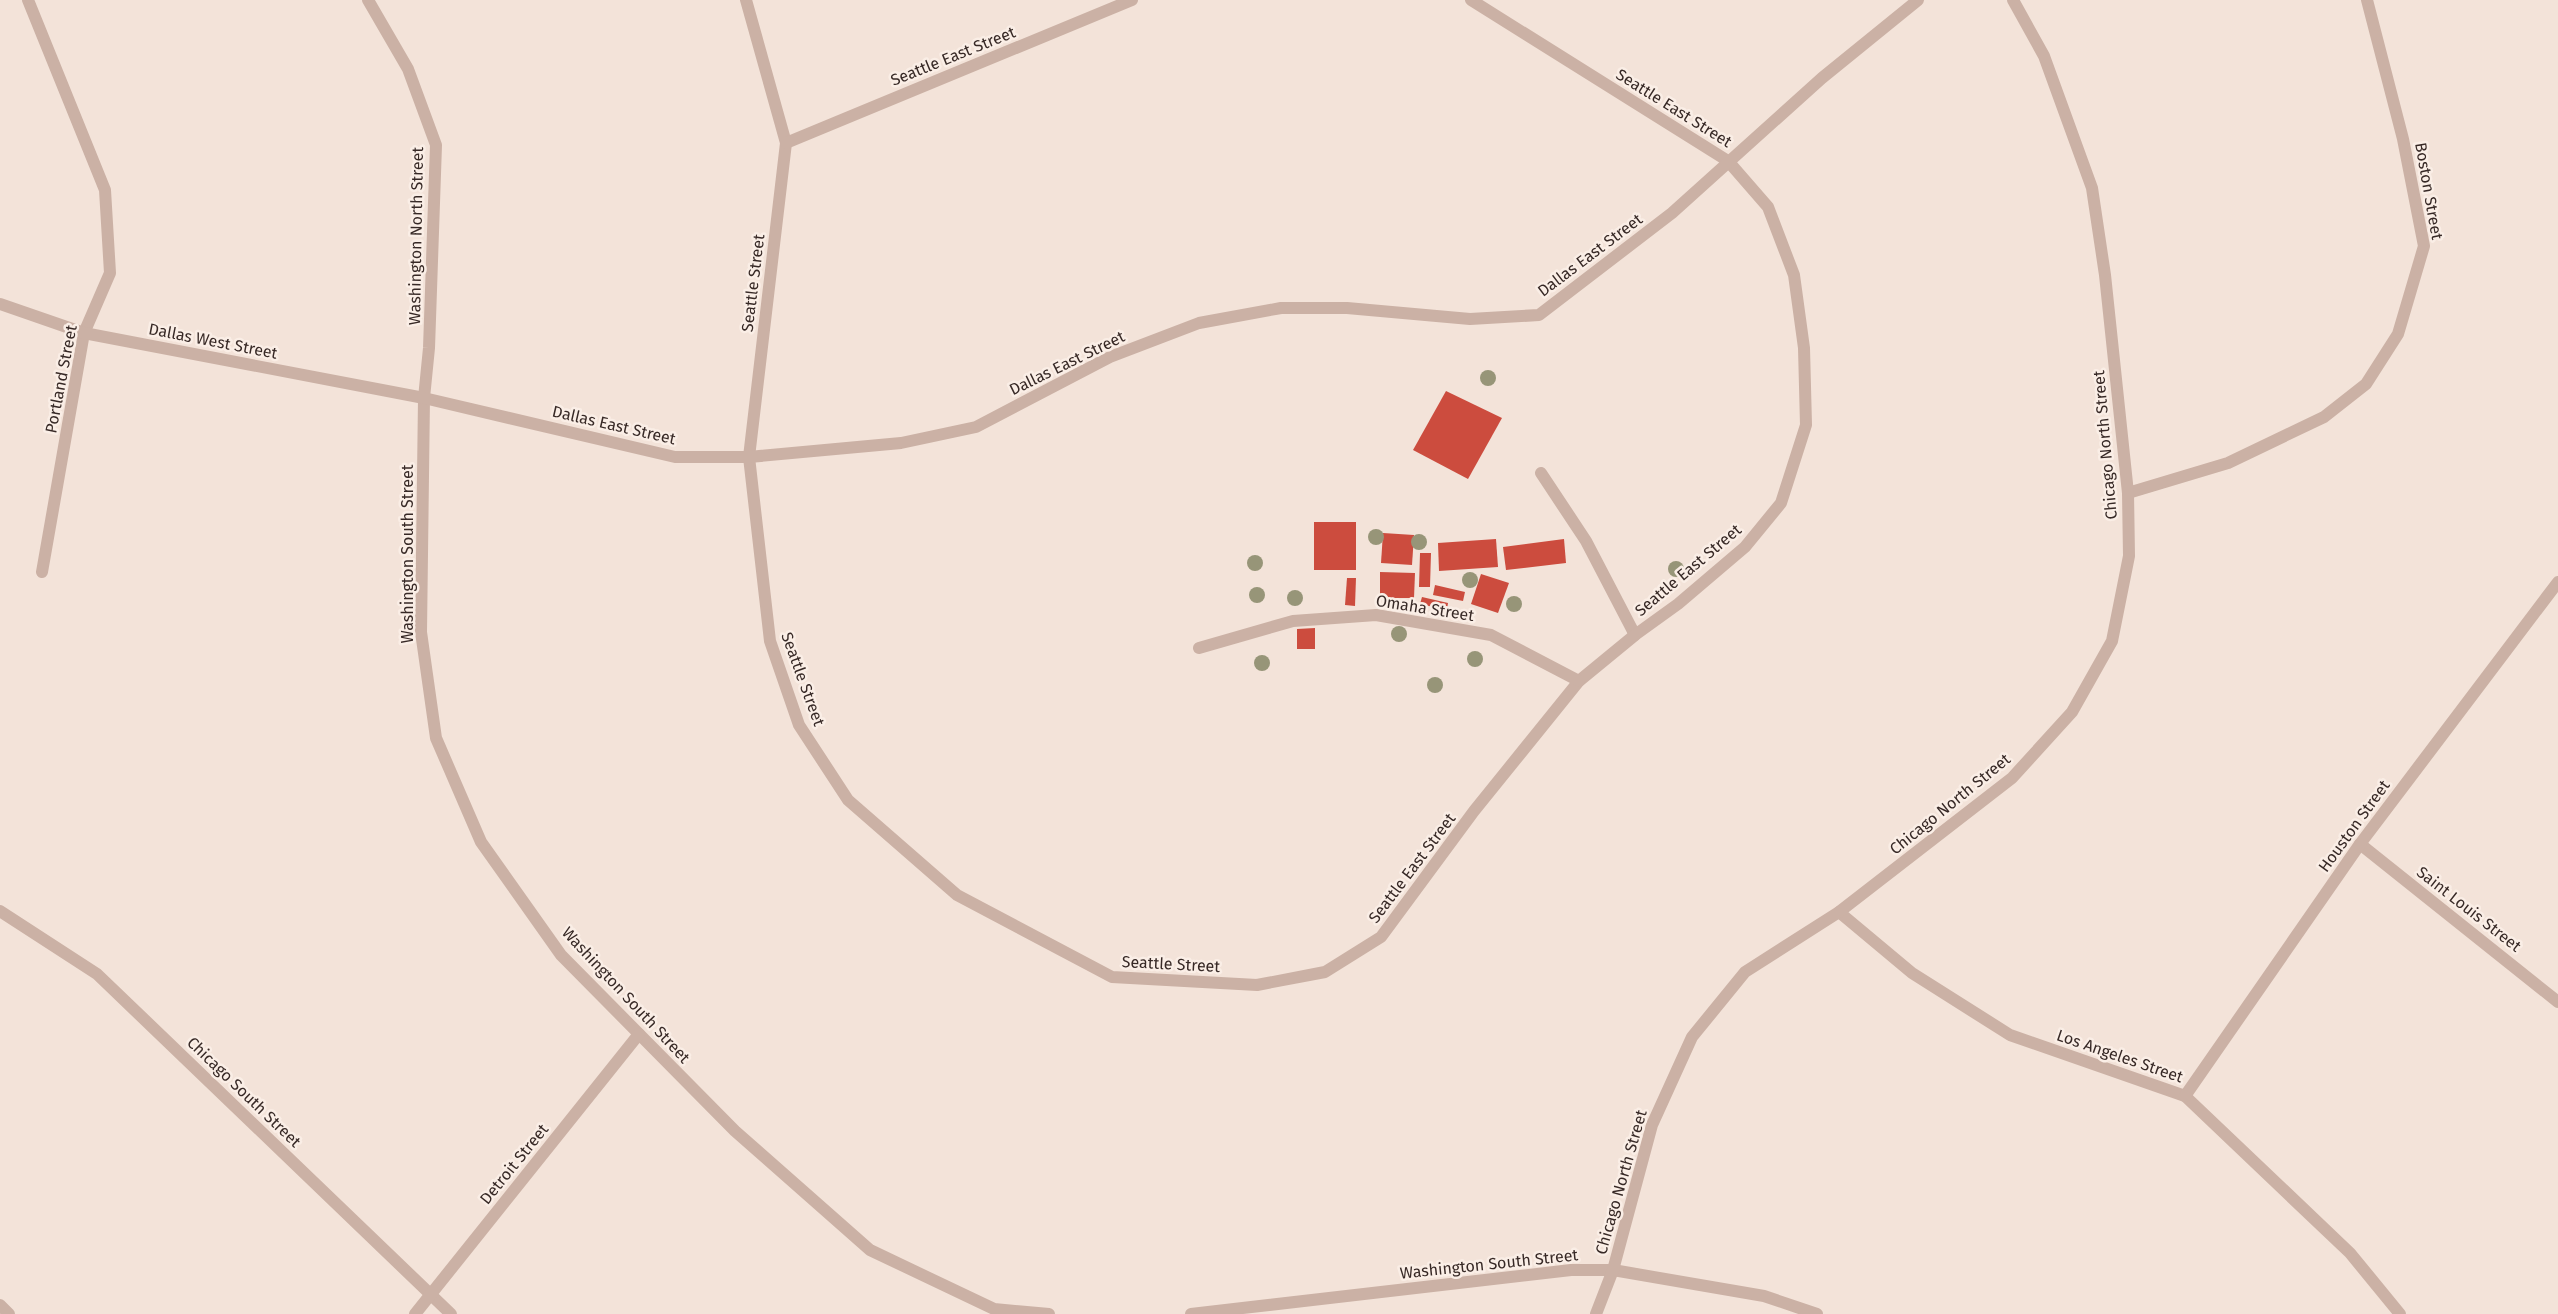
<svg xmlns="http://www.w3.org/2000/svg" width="2558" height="1314" font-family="'Fira Sans',sans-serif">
	<rect width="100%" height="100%" fill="#f3e3d9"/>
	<g fill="#cc4c3e">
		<path d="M1446,391L1502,418L1468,479L1413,450Z"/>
		<rect x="1314" y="522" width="42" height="48"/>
		<path d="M1383,533L1414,535L1412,565L1381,563Z"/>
		<path d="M1496,539L1498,567L1439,571L1438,543Z"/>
		<path d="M1564,539L1566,563L1506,570L1503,547Z"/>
		<path d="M1420,553H1431L1430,587H1419Z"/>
		<path d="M1380,572L1415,573L1414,598H1380Z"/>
		<path d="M1481,574L1509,583L1498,613L1471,604Z"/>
		<path d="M1347,578H1356L1355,606L1345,605Z"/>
		<path d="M1435,585L1465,592L1463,601L1433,595Z"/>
		<path d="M1422,597L1448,603L1447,610L1420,604Z"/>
		<path d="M1315,628V649H1297V629Z"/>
	</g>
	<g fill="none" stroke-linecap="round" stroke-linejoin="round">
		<path stroke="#cbb1a5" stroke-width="12" d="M1541,473L1586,541L1635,635"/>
		<g stroke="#cbb1a5" stroke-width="12">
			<path d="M28,0L105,190L110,273L84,333L42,572"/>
			<path d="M368,0L408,69L436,145L429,348L424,398L421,632L436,738L481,842L561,955L735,1131L870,1250L994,1309L1049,1314"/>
			<path d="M746,0L786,143L749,457L770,641L799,725L848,800L957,895L1112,977L1257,985L1325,972L1381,937L1474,811L1579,681L1635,635L1678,604L1745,547L1781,503L1806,425L1804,348L1794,275L1768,207L1728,161L1471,0"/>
			<path d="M786,143L1132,0"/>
			<path d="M0,304L84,333L424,398L675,457H749L901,443L976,427L1110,357L1199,323L1281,308H1347L1470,319L1539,315L1672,213L1822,78L1918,0"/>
			<path d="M2128,493L2228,463L2324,417L2366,384L2398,334L2424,246L2403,139L2367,0"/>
			<path d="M1199,648L1293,621L1376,615L1491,635L1579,681"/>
			<path d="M2360,844L2558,1002"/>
			<path d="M0,911L97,974L451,1314"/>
			<path d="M1839,912L1912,973L2010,1035L2185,1096L2350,1253L2400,1314"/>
			<path d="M2185,1096L2360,844L2558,582"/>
			<path d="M0,1305L9,1314"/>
			<path d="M415,1314L639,1034"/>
			<path d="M1191,1314L1571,1270H1613L1764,1296L1817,1314"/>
			<path d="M1596,1314L1613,1270L1652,1125L1692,1037L1745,972L1839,912L2012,778L2072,712L2112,641L2129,556L2128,493L2105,275L2092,188L2044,56L2013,0"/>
		</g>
	</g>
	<g fill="#979578">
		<circle cx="1488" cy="378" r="8"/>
		<circle cx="1376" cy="537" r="8"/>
		<circle cx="1419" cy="542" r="8"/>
		<circle cx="1255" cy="563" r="8"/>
		<circle cx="1676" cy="569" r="8"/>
		<circle cx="1470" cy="580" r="8"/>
		<circle cx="1257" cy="595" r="8"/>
		<circle cx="1295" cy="598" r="8"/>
		<circle cx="1514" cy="604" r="8"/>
		<circle cx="1399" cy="634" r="8"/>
		<circle cx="1475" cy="659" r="8"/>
		<circle cx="1262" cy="663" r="8"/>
		<circle cx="1435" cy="685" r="8"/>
	</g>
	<g text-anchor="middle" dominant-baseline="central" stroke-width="5" stroke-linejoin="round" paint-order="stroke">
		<g font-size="16" fill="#372926" stroke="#faeee6">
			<text transform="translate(953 56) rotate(-22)">Seattle East Street</text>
			<text transform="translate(1674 108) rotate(32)">Seattle East Street</text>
			<text transform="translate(2429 191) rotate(80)">Boston Street</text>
			<text transform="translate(416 236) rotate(-89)">Washington North Street</text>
			<text transform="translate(1590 255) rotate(-37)">Dallas East Street</text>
			<text transform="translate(753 283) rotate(-83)">Seattle Street</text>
			<text transform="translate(213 341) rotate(11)">Dallas West Street</text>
			<text transform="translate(1067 363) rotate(-26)">Dallas East Street</text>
			<text transform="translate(61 379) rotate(-79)">Portland Street</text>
			<text transform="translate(614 425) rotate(13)">Dallas East Street</text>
			<text transform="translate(2105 445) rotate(-95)">Chicago North Street</text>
			<text transform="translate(407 554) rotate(-90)">Washington South Street</text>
			<text transform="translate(1688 570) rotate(-40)">Seattle East Street</text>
			<text transform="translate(1425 608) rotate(9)">Omaha Street</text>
			<text transform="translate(803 679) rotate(70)">Seattle Street</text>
			<text transform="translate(1950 804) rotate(-39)">Chicago North Street</text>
			<text transform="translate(2354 826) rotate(-54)">Houston Street</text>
			<text transform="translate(1412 868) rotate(-53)">Seattle East Street</text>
			<text transform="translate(2469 909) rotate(38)">Saint Louis Street</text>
			<text transform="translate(1171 964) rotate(3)">Seattle Street</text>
			<text transform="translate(626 995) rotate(47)">Washington South Street</text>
			<text transform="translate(2120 1056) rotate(19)">Los Angeles Street</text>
			<text transform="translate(244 1092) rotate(44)">Chicago South Street</text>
			<text transform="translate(514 1164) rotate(-51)">Detroit Street</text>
			<text transform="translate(1621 1182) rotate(-74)">Chicago North Street</text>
			<text transform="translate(1489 1264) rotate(-6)">Washington South Street</text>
		</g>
	</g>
</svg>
